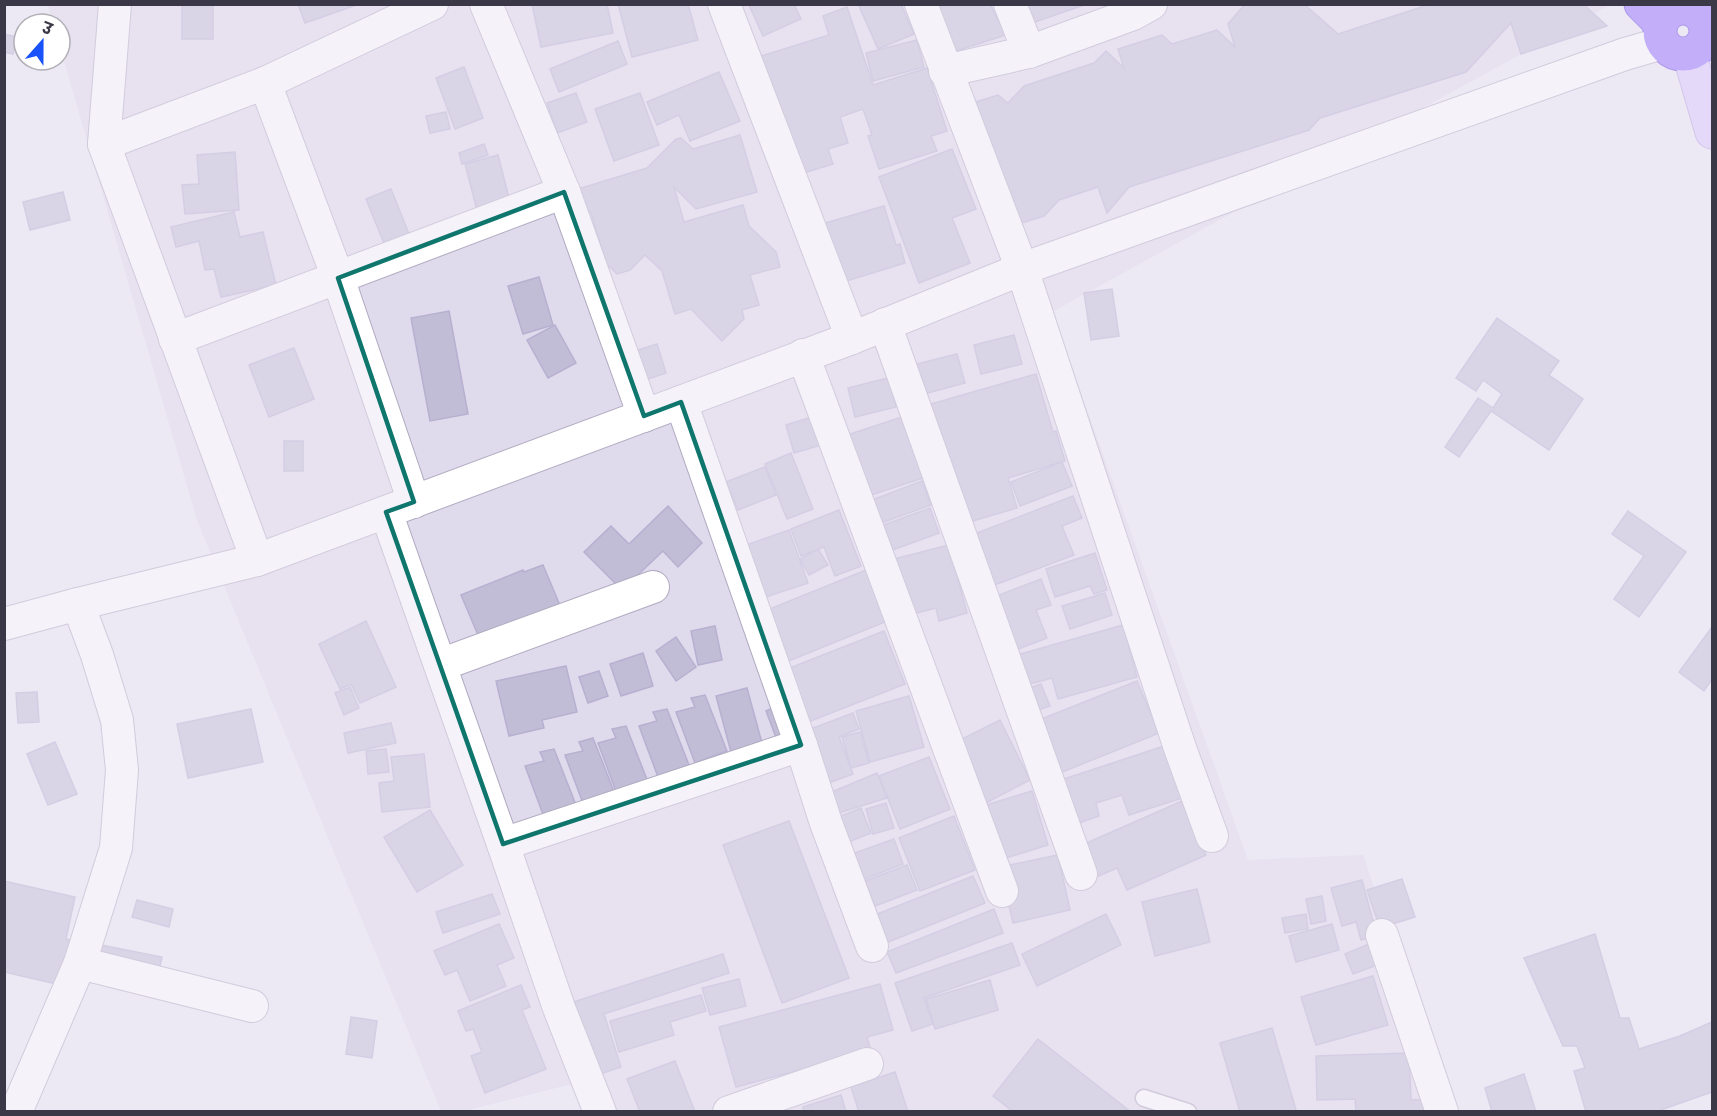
<svg xmlns="http://www.w3.org/2000/svg" width="1717" height="1116" font-family="Poppins,'Noto Sans Devanagari',sans-serif">
	<rect width="100%" height="100%" fill="#ece8f4"/>
	<path fill="#dfdaec" d="M48,5H1610L1052,312L1248,860L1363,855L1450,1111L608,1112L596,1078L464,1111H441L197,520L60,47V24H53Z"/>
	<g fill="#c2bdd6" stroke="#b7b0d1" stroke-width="1.5">
		<rect x="182" y="4" width="31" height="35"/>
		<path d="M298,4H359L305,23Z"/>
		<path d="M532,4H607L613,33L541,47Z"/>
		<path d="M618,4H688L698,40L632,57Z"/>
		<path d="M799,4L795,6L801,19L763,36L749,5Z"/>
		<path d="M863,4H901L914,34L878,49L859,6Z"/>
		<path d="M933,4H990L1000,24L1005,21L1006,35L953,52Z"/>
		<path d="M1022,4H1087L1029,24Z"/>
		<path d="M1245,4H1304L1338,34L1431,4H1583L1607,26L1521,54L1511,23L1466,72L1320,118L1309,130L1129,187L1107,213L1098,187L1059,200L1044,216L1012,226L972,103L998,95L1008,103L1024,86L1094,63L1106,51L1124,68L1118,49L1162,35L1172,44L1217,30L1235,47L1228,24Z"/>
		<path d="M847,7L873,85L927,68L947,131L931,136L937,151L879,169L868,136L872,135L863,109L840,117L848,143L828,149L833,164L800,174L761,56L829,35L823,16Z"/>
		<path d="M4,34L17,37L13,54L4,52Z"/>
		<path d="M917,40L924,67L873,81L866,53Z"/>
		<path d="M618,41L627,64L559,92L550,69Z"/>
		<path d="M464,67L483,118L455,129L436,78Z"/>
		<path d="M719,72L740,121L690,141L679,115L657,125L647,102Z"/>
		<path d="M576,93L587,122L557,133L547,103Z"/>
		<path d="M640,93L659,145L614,161L595,109Z"/>
		<path d="M446,112L450,129L430,133L426,116Z"/>
		<path d="M740,135L757,192L696,209L674,187L684,222L743,205L749,226L776,252L780,267L750,275L759,305L742,310L744,319L722,341L691,309L675,314L662,271L645,255L630,270L617,274L606,263L591,213L582,204L578,189L647,168L676,139L681,138L693,149Z"/>
		<path d="M484,144L488,155L462,164L459,153Z"/>
		<path d="M952,149L976,209L952,218L970,263L919,283L879,177Z"/>
		<path d="M235,152L239,210L185,214L182,185L199,184L197,155Z"/>
		<path d="M498,155L511,206L478,214L465,164Z"/>
		<path d="M391,189L411,239L386,248L366,199Z"/>
		<path d="M63,192L70,220L30,230L23,202Z"/>
		<path d="M884,206L896,245L900,244L905,263L843,282L825,223Z"/>
		<path d="M234,212L240,237L263,232L276,285L221,297L214,269L205,270L199,241L176,247L171,227Z"/>
		<path d="M539,277L553,325L523,334L508,286Z"/>
		<path d="M1112,289L1119,336L1091,340L1084,293Z"/>
		<path d="M449,311L468,414L430,421L411,318Z"/>
		<path d="M1497,318L1559,361L1549,375L1583,399L1549,450L1491,411L1459,457L1445,447L1478,398L1493,408L1502,394L1483,380L1476,391L1456,378Z"/>
		<path d="M555,325L576,363L548,378L527,340Z"/>
		<path d="M1014,335L1022,364L981,374L974,345Z"/>
		<path d="M657,344L666,373L645,380L635,351Z"/>
		<path d="M294,348L314,399L269,417L249,365Z"/>
		<path d="M957,354L965,383L924,394L917,364Z"/>
		<path d="M1036,374L1053,432L1056,431L1065,461L1008,478L1017,508L959,525L924,406Z"/>
		<path d="M888,378L896,407L855,417L848,388Z"/>
		<path d="M812,417L821,445L794,453L786,425Z"/>
		<path d="M902,417L923,478L865,497L844,436Z"/>
		<rect x="284" y="441" width="19" height="30"/>
		<path d="M791,453L813,509L787,519L765,464Z"/>
		<path d="M1062,462L1072,486L1020,506L1011,482Z"/>
		<path d="M765,467L776,495L738,510L726,482Z"/>
		<path d="M922,481L931,505L873,526L864,503Z"/>
		<path d="M1073,496L1082,518L1062,526L1074,555L984,589L964,538Z"/>
		<path d="M668,506L702,543L678,567L663,551L622,590L584,552L611,526L629,544Z"/>
		<path d="M930,508L939,533L890,551L881,526Z"/>
		<path d="M839,510L861,566L835,576L824,547L801,556L791,529Z"/>
		<path d="M1628,511L1686,552L1639,617L1614,599L1644,556L1612,534Z"/>
		<path d="M789,530L808,583L757,600L738,548Z"/>
		<path d="M949,545L967,613L939,621L936,608L905,616L890,560Z"/>
		<path d="M818,549L828,565L809,575L800,559Z"/>
		<path d="M1095,553L1107,590L1094,594L1090,586L1055,597L1046,569Z"/>
		<path d="M543,565L562,610L481,642L461,595L523,570L524,572Z"/>
		<path d="M866,570L887,621L786,662L765,611Z"/>
		<path d="M1041,579L1051,605L1036,610L1047,638L1008,653L986,600Z"/>
		<path d="M1105,593L1112,615L1070,629L1062,606Z"/>
		<path d="M366,621L396,687L360,703L351,684L340,689L319,644Z"/>
		<path d="M1123,625L1137,677L1058,699L1052,678L1019,687L1010,657Z"/>
		<path d="M715,626L722,660L698,665L691,631Z"/>
		<path d="M1712,627V679L1704,691L1679,672Z"/>
		<path d="M884,631L905,684L798,726L777,673Z"/>
		<path d="M676,637L696,667L676,681L656,651Z"/>
		<path d="M643,653L653,686L621,696L610,664Z"/>
		<path d="M566,666L577,712L542,720L544,728L509,736L496,681Z"/>
		<path d="M599,671L608,696L588,703L579,677Z"/>
		<path d="M1137,681L1159,733L1055,775L1034,722Z"/>
		<path d="M1041,684L1050,706L1032,712L1024,690Z"/>
		<path d="M350,687L359,708L344,715L335,693Z"/>
		<path d="M747,688L762,743L731,752L716,696Z"/>
		<path d="M37,692L39,722L18,723L16,693Z"/>
		<path d="M705,695L727,751L695,763L676,712L695,707L691,698Z"/>
		<path d="M909,696L924,747L870,762L856,711Z"/>
		<path d="M781,704L797,742L780,748L766,711Z"/>
		<path d="M251,709L263,762L188,778L177,724Z"/>
		<path d="M667,709L689,765L658,777L639,726L657,721L653,712Z"/>
		<path d="M853,713L859,729L839,737L853,774L820,786L800,733Z"/>
		<path d="M1000,720L1030,780L980,806L950,745Z"/>
		<path d="M391,723L396,743L348,753L344,733Z"/>
		<path d="M626,726L648,782L617,794L598,743L616,738L612,729Z"/>
		<path d="M860,732L869,763L851,768L842,737Z"/>
		<path d="M593,738L615,794L584,806L565,755L583,751L579,742Z"/>
		<path d="M55,742L77,794L48,805L27,754Z"/>
		<path d="M1167,745L1185,797L1129,815L1122,795L1096,803L1099,816L1073,825L1058,781Z"/>
		<path d="M386,749L389,772L368,774L366,751Z"/>
		<path d="M554,749L576,805L544,817L525,766L544,761L540,752Z"/>
		<path d="M424,754L430,807L382,812L379,783L394,781L391,757Z"/>
		<path d="M929,757L950,809L900,829L879,776Z"/>
		<path d="M877,773L887,798L832,815L827,794Z"/>
		<path d="M1032,791L1048,845L996,861L979,807Z"/>
		<path d="M1182,801L1206,855L1127,890L1117,868L1094,878L1080,846Z"/>
		<path d="M886,803L894,828L873,834L866,809Z"/>
		<path d="M861,808L871,833L841,845L831,820Z"/>
		<path d="M430,810L463,865L417,892L384,837Z"/>
		<path d="M954,816L975,870L920,891L899,838Z"/>
		<path d="M789,821L849,978L782,1003L723,845Z"/>
		<path d="M894,839L903,864L862,880L852,854Z"/>
		<path d="M1058,855L1070,910L1013,923L1000,867Z"/>
		<path d="M907,865L917,890L875,906L865,881Z"/>
		<path d="M973,876L985,903L876,947L865,919Z"/>
		<path d="M1402,879L1415,917L1380,928L1367,890Z"/>
		<path d="M1362,880L1377,936L1361,940L1356,922L1342,926L1331,888Z"/>
		<path d="M4,881L75,897L66,939L71,940L61,985L4,972Z"/>
		<path d="M1197,889L1210,942L1155,956L1142,902Z"/>
		<path d="M492,894L500,914L443,933L436,912Z"/>
		<path d="M1322,896L1326,921L1311,924L1306,899Z"/>
		<path d="M137,900L173,909L169,927L132,917Z"/>
		<path d="M994,909L1003,933L896,973L887,952Z"/>
		<path d="M1106,914L1121,945L1037,986L1022,954Z"/>
		<path d="M1306,914L1308,929L1285,933L1282,918Z"/>
		<path d="M499,924L514,958L497,965L506,986L470,1001L457,970L445,975L434,951Z"/>
		<path d="M1332,924L1339,950L1296,962L1289,936Z"/>
		<path d="M1595,934L1620,1018H1629L1639,1049L1680,1036L1712,1022V1092L1655,1112H1586L1574,1071L1585,1068L1577,1046H1563L1524,958Z"/>
		<path d="M1012,943L1020,965L924,998L933,1024L912,1031L895,983Z"/>
		<path d="M1369,944L1377,965L1353,974L1345,954Z"/>
		<path d="M101,945L162,957L159,970L98,958Z"/>
		<path d="M723,954L729,973L604,1014L621,1067L591,1077L567,1004Z"/>
		<path d="M1373,976L1388,1025L1316,1045L1301,997Z"/>
		<path d="M739,979L746,1006L710,1015L702,988Z"/>
		<path d="M990,980L998,1010L935,1029L926,999Z"/>
		<path d="M880,984L893,1030L867,1037L871,1051L736,1087L719,1027Z"/>
		<path d="M521,985L530,1007L522,1010L546,1069L485,1093L471,1056L482,1052L473,1029L466,1031L458,1011Z"/>
		<path d="M701,995L706,1011L670,1022L674,1035L619,1052L610,1021Z"/>
		<path d="M351,1017L377,1021L372,1058L346,1054Z"/>
		<path d="M1272,1028L1296,1110L1289,1112H1240L1220,1043Z"/>
		<path d="M1038,1039L1131,1112H1010L1011,1110L993,1096Z"/>
		<path d="M1409,1053L1411,1100L1432,1099V1112H1356L1355,1099L1317,1100L1316,1056Z"/>
		<path d="M675,1061L695,1112H640L627,1079Z"/>
		<path d="M895,1072L908,1112H859L851,1087Z"/>
		<path d="M1524,1074L1536,1112H1492L1485,1088Z"/>
		<path d="M841,1095L846,1112H804L803,1107Z"/>
	</g>
	<g fill="none" stroke-linecap="round" stroke-linejoin="round">
		<defs>
			<path id="lane" d="M1144,1098L1188,1112"/>
			<g id="street">
				<path d="M115,4L104,144L265,83L432,4"/>
				<path d="M486,4L564,192L644,416"/>
				<path d="M724,4L852,338"/>
				<path d="M921,4L1022,269L1180,748L1212,836"/>
				<path d="M1010,4L1029,52"/>
				<path d="M945,71L1029,52L1133,14L1151,4"/>
				<path d="M265,83L338,278L414,502"/>
				<path d="M104,144L257,560"/>
				<path d="M885,324L1081,874"/>
				<path d="M175,339L564,192"/>
				<path d="M803,355L1002,891"/>
				<path d="M681,402L801,745L826,823L872,946"/>
				<path d="M386,512L503,844L559,1008L600,1112"/>
				<path d="M4,624L78,604"/>
				<path d="M440,665L653,587"/>
				<path d="M503,844L801,745"/>
				<path d="M1382,935L1442,1112"/>
				<path d="M80,963L252,1006"/>
				<path d="M16,1112L80,963L116,848L122,770L117,720L97,655L78,604L257,560L852,338L1022,269L1625,54L1663,43"/>
				<path d="M729,1112L867,1064"/>
			</g>
			<path id="secondary" d="M1689,53L1712,132"/>
			<g id="highway">
				<path d="M1641,4L1661,24"/>
				<circle cx="1683" cy="31" r="23"/>
			</g>
		</defs>
		<use href="#lane" stroke="#b0aac0" stroke-width="19"/>
		<use href="#street" stroke="#b0aac0" stroke-width="34"/>
		<use href="#secondary" stroke="#b6a0e0" stroke-width="35"/>
		<use href="#highway" stroke="#5e38de" stroke-width="35"/>
		<use href="#lane" stroke="#fff" stroke-width="16"/>
		<use href="#street" stroke="#fff" stroke-width="32"/>
		<use href="#secondary" stroke="#dbc7ff" stroke-width="33"/>
		<use href="#highway" stroke="#9069fe" stroke-width="33"/>
	</g>
	<path d="M0 0H1717V1116H0ZM564,192L644,416L681,402L801,745L503,844L386,512L414,502L338,278Z" fill="#ece8f4" fill-opacity=".55" fill-rule="evenodd"/>
	<path fill="none" stroke="#0f766e" stroke-width="4.5" stroke-linejoin="round" d="M564,192L644,416L681,402L801,745L503,844L386,512L414,502L338,278Z"/>
	<rect width="1717" height="1116" fill="none" stroke="#3a3747" stroke-width="12"/>
	<g transform="translate(42 42) rotate(21)"><circle r="28" fill="#ffffff" stroke="#b0afb5" stroke-width="1.5"/>
	<path d="M0-4.5L10 22L0 15L-10 22Z" fill="#1951fa"/>
	<text y="-9" font-size="16" font-weight="bold" text-anchor="middle" fill="#3a3747">उ</text>
	</g>
</svg>
